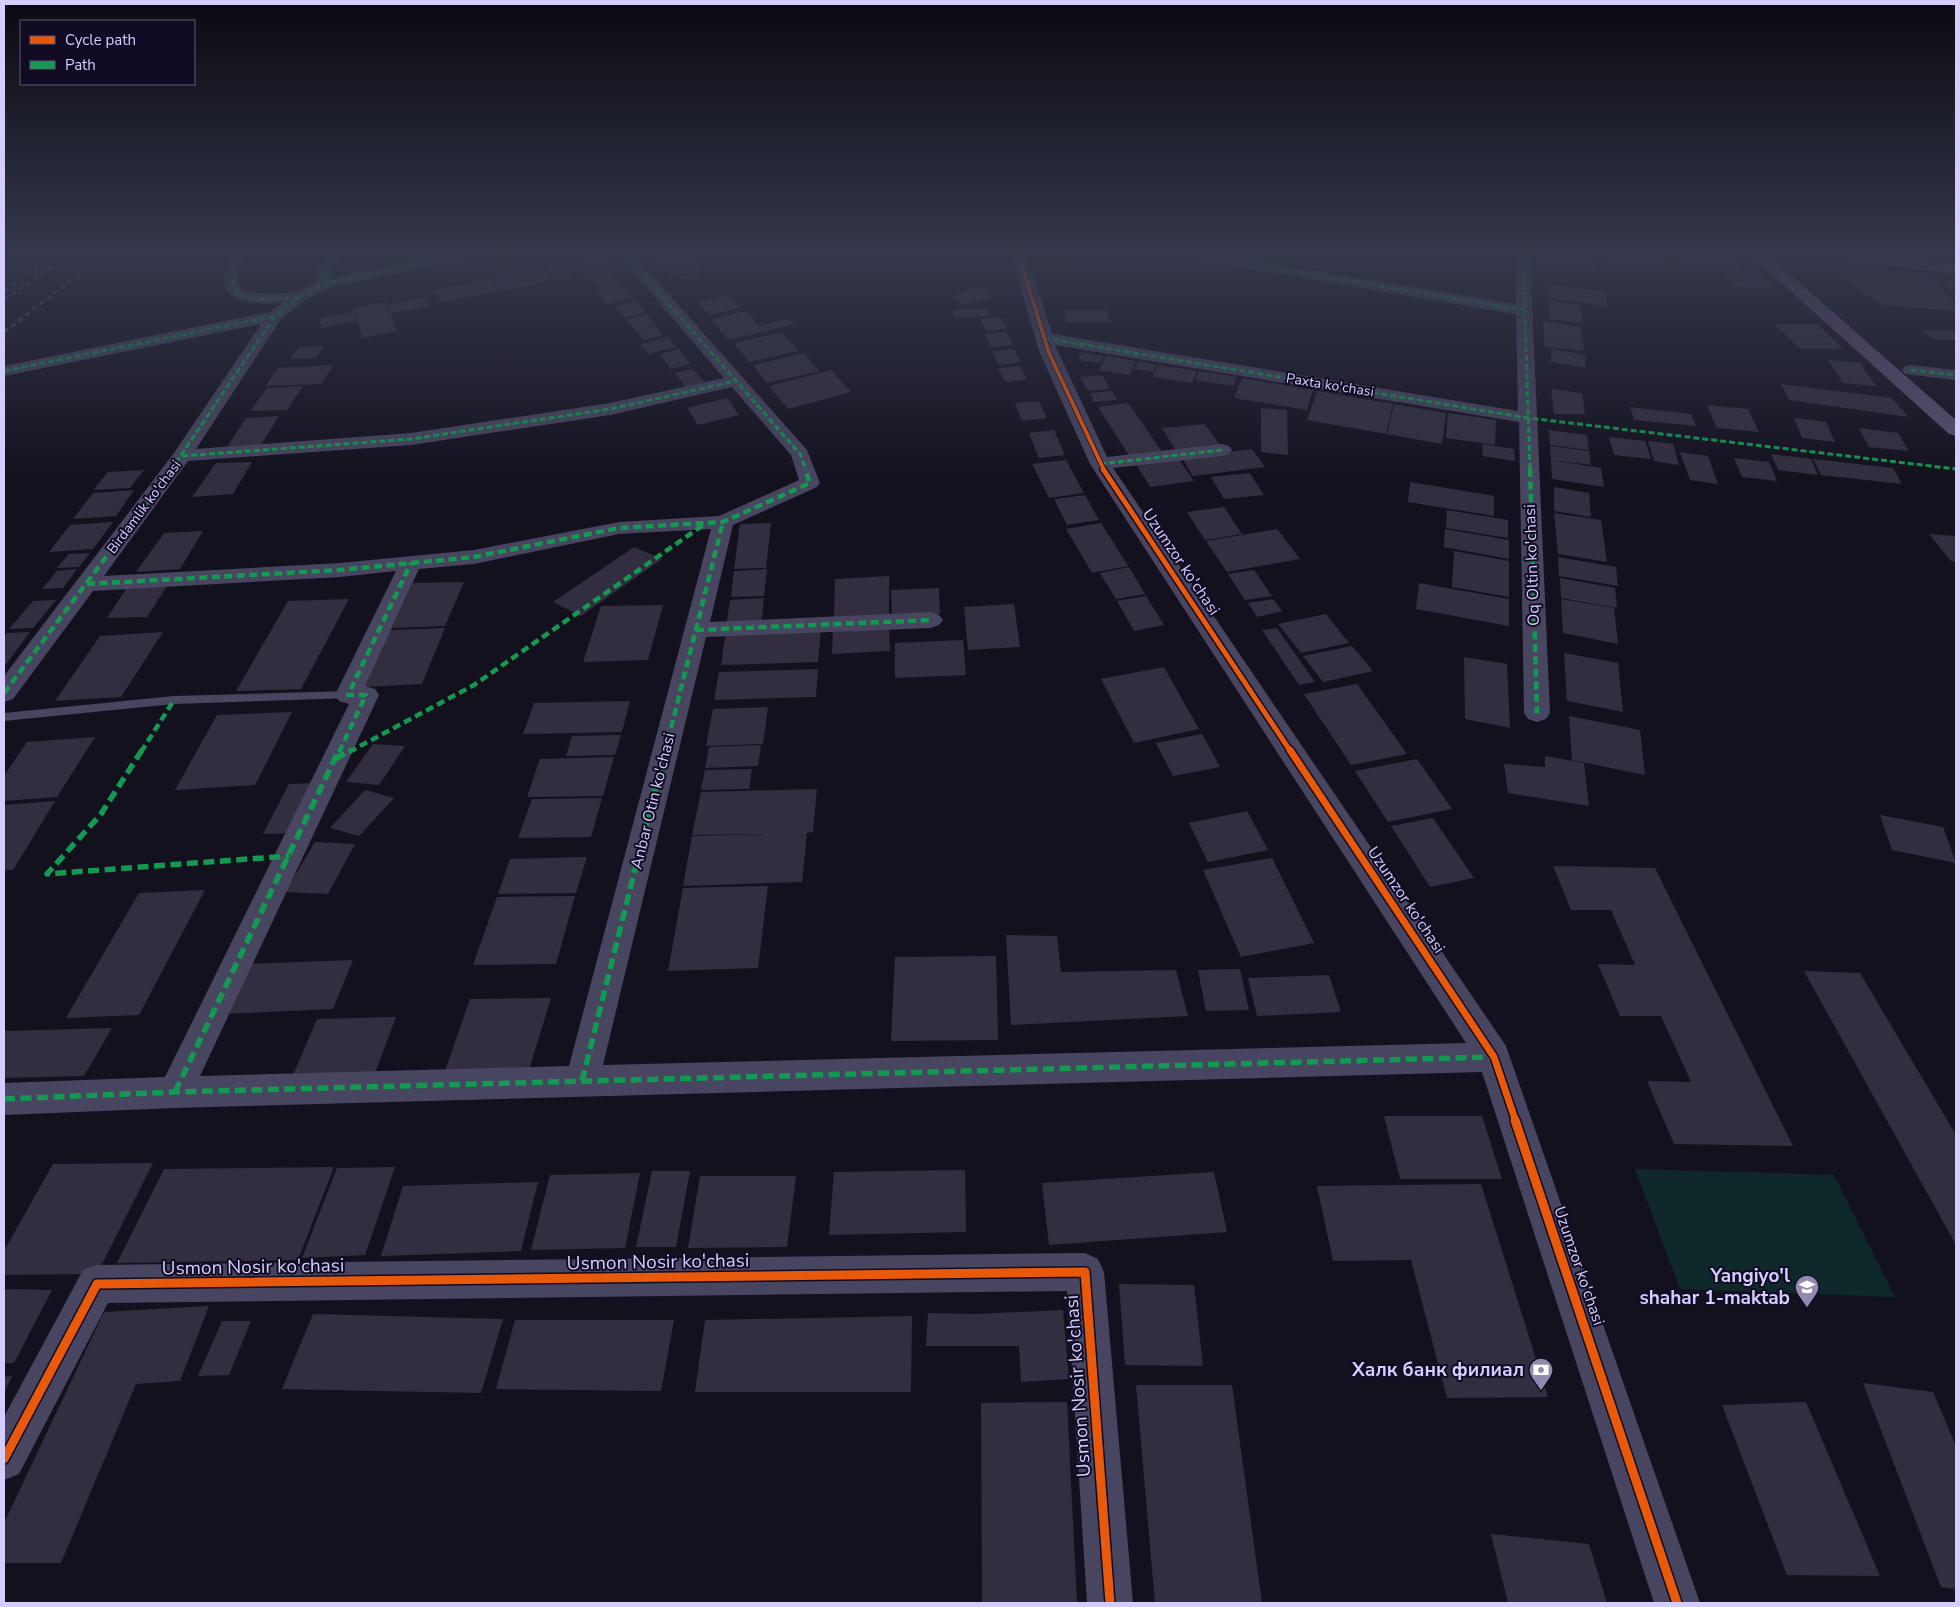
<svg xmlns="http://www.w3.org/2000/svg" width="1960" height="1607" font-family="'Nunito Sans',sans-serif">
	<rect width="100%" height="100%" fill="#14111e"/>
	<path fill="#0f292b" d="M1635,1169L1834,1175L1895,1297L1680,1289Z"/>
	<g fill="#322e40">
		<path d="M602,256L610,266L590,270L582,259Z"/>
		<path d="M651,256H690L702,269L670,276Z"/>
		<path d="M1050,256H1089L1091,258L1052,260Z"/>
		<path d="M1535,256L1593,261L1596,273L1537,266Z"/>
		<path d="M1606,256H1661L1667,267L1608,262Z"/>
		<path d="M1678,256H1729L1741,270L1759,271L1773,289L1735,287L1721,268L1685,265Z"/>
		<path d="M565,263L574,276L554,280L546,267Z"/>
		<path d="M542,268L550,281L500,292L493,278Z"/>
		<path d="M607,268L612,275L590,280L585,273Z"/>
		<path d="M699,272L703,277L682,282L677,277Z"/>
		<path d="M1837,273L1929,274L1956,305V311L1882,305Z"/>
		<path d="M613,276L619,282L598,287L593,280Z"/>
		<path d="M491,279L497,291L440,303L435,290Z"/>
		<path d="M1942,280L1956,282V290L1949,289Z"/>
		<path d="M620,283L633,298L607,304L595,289Z"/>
		<path d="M1547,284L1605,292L1607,306L1547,298Z"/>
		<path d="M983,286L992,297L963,305L952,296Z"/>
		<path d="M727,295L740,307L710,315L698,302Z"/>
		<path d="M426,297L429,306L391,313L389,304Z"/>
		<path d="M1548,300L1580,305L1583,323L1550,319Z"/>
		<path d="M637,301L645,312L624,318L616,306Z"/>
		<path d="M386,302L397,331L363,338L353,308Z"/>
		<path d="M987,308L990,316L955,318L953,310Z"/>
		<path d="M1064,310H1107L1110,322H1067Z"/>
		<path d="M747,311L759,326L787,319L795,324L728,340L711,319Z"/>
		<path d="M353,312L356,321L322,328L319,319Z"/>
		<path d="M647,314L656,325L639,330L656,326L663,335L644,340L626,319Z"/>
		<path d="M1001,317L1007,329L986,331L980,319Z"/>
		<path d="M1543,321L1581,327L1584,351L1545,347Z"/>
		<path d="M1775,324H1817L1843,349H1800Z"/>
		<path d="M1923,330L1956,331V340L1933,339Z"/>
		<path d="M782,332L798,351L749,362L734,343Z"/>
		<path d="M1006,332L1013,345L991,347L985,334Z"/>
		<path d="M668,337L676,347L648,354L640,344Z"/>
		<path d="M324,346L316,358L290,359L299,347Z"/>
		<path d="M679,349L691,364L671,369L659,354Z"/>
		<path d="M1014,349L1021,362L998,365L992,351Z"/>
		<path d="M1552,349L1586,355L1585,368L1550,362Z"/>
		<path d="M1080,352L1104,356L1100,363L1079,360Z"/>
		<path d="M804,353L819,371L767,383L753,365Z"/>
		<path d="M1106,356L1136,361L1130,375L1099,370Z"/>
		<path d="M1828,360L1860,363L1876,386L1843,383Z"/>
		<path d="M1138,361L1157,365L1153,372L1134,369Z"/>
		<path d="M333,365L321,384L265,386L278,368Z"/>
		<path d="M1158,365L1197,371L1192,383L1153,377Z"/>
		<path d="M1020,366L1027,380L1005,382L998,368Z"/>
		<path d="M693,369L706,384L687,389L675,373Z"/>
		<path d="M831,370L851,392L788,409L769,386Z"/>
		<path d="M1199,371L1237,377L1233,386L1195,380Z"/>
		<path d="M1102,375L1110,389L1088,391L1080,377Z"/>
		<path d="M1242,378L1313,390L1307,410L1234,398Z"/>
		<path d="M1781,384L1892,398L1908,417L1789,400Z"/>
		<path d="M303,386L287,410L250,411L267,388Z"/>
		<path d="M1551,389L1582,393L1585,414H1554Z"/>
		<path d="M1112,391L1117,400L1094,402L1090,393Z"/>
		<path d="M1317,391L1393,404L1386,434L1307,420Z"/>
		<path d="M727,398L739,415L698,425L687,408Z"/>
		<path d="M1039,401L1047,418L1022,421L1015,403Z"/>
		<path d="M1128,403L1163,453L1130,457L1098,407Z"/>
		<path d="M1394,404L1446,413L1442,444L1387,434Z"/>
		<path d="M1707,405L1748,409L1759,432L1717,428Z"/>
		<path d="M1630,407L1691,414L1696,426L1634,420Z"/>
		<path d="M1261,408L1287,410L1288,455L1261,452Z"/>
		<path d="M1448,413L1496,420L1495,445L1446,438Z"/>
		<path d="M279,416L261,445L227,447L246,418Z"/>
		<path d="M1794,418L1826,422L1835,442L1802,438Z"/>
		<path d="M1205,424L1221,447L1177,453L1162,428Z"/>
		<path d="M1859,428L1898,433L1909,451L1869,447Z"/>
		<path d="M1054,430L1065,455L1039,458L1029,433Z"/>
		<path d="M1549,430L1587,435L1589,450L1550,445Z"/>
		<path d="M1609,437L1645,441L1651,459L1614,455Z"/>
		<path d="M1648,441L1673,444L1679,465L1654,461Z"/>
		<path d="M1482,444L1514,449L1515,461L1483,456Z"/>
		<path d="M1550,446L1589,451L1591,465L1551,460Z"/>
		<path d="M1252,449L1265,467L1193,476L1182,458Z"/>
		<path d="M1680,452L1708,456L1718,484L1690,480Z"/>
		<path d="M1771,454L1811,459L1818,475L1778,470Z"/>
		<path d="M1178,458L1194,481L1150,487L1136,464Z"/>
		<path d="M1734,458L1769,462L1777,481L1742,477Z"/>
		<path d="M1813,459L1893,468L1902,484L1821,475Z"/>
		<path d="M1066,460L1084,493L1049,498L1032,464Z"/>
		<path d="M1551,460L1601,468L1604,487L1552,479Z"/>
		<path d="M252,462L233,494L192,497L216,463Z"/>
		<path d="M144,470L130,488L93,490L108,472Z"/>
		<path d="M1250,473L1264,495L1224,499L1211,477Z"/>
		<path d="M1410,482L1494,496V516L1408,502Z"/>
		<path d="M1554,487L1589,493L1591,517L1554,511Z"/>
		<path d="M134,490L116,516L73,519L93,493Z"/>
		<path d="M1085,495L1099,520L1067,525L1054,499Z"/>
		<path d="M1224,507L1242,534L1205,540L1187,512Z"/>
		<path d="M1447,510L1508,520V538L1446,528Z"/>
		<path d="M1554,513L1601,520L1607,562L1558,554Z"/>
		<path d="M113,522L93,549L49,552L70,525Z"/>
		<path d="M771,523L766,568L734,569L740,524Z"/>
		<path d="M1101,523L1128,566L1092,573L1066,529Z"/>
		<path d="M1277,529L1300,559L1227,572L1206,541Z"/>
		<path d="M1445,529L1509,540V559L1444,547Z"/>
		<path d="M203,531L180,569L136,572L164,533Z"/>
		<path d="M1929,534L1956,536V562L1951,561Z"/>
		<path d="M634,547L662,559L581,616L553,602Z"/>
		<path d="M1454,551L1509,561V597L1452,587Z"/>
		<path d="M90,553L79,567L57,568L69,554Z"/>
		<path d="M1558,557L1616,567L1618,586L1559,576Z"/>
		<path d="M1129,567L1145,594L1116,599L1100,573Z"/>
		<path d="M77,569L63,588L42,589L57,571Z"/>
		<path d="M767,569L764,596L731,597L734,571Z"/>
		<path d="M1254,570L1272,596L1245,600L1228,574Z"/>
		<path d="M889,576V616L834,618L835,579Z"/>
		<path d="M1560,578L1615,588L1617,608L1561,598Z"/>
		<path d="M464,582L445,626L392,628L413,583Z"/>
		<path d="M1419,583L1509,599V626L1416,609Z"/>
		<path d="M167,586L147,617L107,618L126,589Z"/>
		<path d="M939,588L940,614L892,616L891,590Z"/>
		<path d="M1146,596L1164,625L1134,631L1117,601Z"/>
		<path d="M764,598L761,625L726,626L730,600Z"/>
		<path d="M349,599L301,689L236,691L288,601Z"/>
		<path d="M1273,599L1282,611L1257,617L1248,603Z"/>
		<path d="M1561,599L1614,608L1618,644L1563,633Z"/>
		<path d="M56,600L33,628L9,629L33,601Z"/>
		<path d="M1014,604L1020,647L968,650L964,607Z"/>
		<path d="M663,605L648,660L583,662L601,606Z"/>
		<path d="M1326,614L1349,643L1301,653L1278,624Z"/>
		<path d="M889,626L890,651L832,654L833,628Z"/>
		<path d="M445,628L422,684L364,687L390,630Z"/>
		<path d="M821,628L818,662L721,665L726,631Z"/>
		<path d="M1277,628L1315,682L1299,685L1262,630Z"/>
		<path d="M30,632L4,667V637L7,633Z"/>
		<path d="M163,632L121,697L55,701L100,636Z"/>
		<path d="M963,640L966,675L895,678V643Z"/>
		<path d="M1352,646L1373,671L1323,682L1303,656Z"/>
		<path d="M1564,653L1618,663L1623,712L1567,701Z"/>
		<path d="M1464,657L1507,664L1510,728L1465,719Z"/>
		<path d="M1164,667L1199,729L1134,743L1101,679Z"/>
		<path d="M818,669L816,697L714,700L719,672Z"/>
		<path d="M1357,684L1407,754L1351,765L1304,694Z"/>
		<path d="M630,701L622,732L523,734L534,703Z"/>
		<path d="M768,707L763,744L706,746L713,709Z"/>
		<path d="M292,712L255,785L175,790L217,715Z"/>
		<path d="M1569,716L1640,730L1645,775L1572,760Z"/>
		<path d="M1202,734L1220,767L1173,776L1156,743Z"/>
		<path d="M621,735L615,755L566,756L572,736Z"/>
		<path d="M95,737L57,797L4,801V776L27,742Z"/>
		<path d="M373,744L405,746L379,785L346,782Z"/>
		<path d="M761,745L758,766L705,768L709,747Z"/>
		<path d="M1545,756L1584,763L1589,806L1508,793L1504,764L1545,767Z"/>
		<path d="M614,757L603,796L527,797L540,759Z"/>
		<path d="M1417,759L1452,809L1388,822L1355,771Z"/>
		<path d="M752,769L749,789L701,790L705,770Z"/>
		<path d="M319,783L295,833L263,834L289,784Z"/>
		<path d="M817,789L813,832L807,833L802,882L683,886L692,836L773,834L692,835L701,792Z"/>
		<path d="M365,790L394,798L359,836L330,828Z"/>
		<path d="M602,798L591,837L518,838L532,799Z"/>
		<path d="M55,801L13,870H4V805Z"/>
		<path d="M1247,811L1268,850L1208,862L1189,823Z"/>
		<path d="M1880,815L1943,827L1956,863L1892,850Z"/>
		<path d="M1433,818L1474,878L1430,887L1391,826Z"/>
		<path d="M315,842L355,844L328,894L285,892Z"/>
		<path d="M587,857L576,893L498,894L510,859Z"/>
		<path d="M1272,858L1314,943L1241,957L1203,870Z"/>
		<path d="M1553,866L1655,868L1793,1146L1674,1144L1647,1081L1691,1082L1661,1016H1620L1598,964L1635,965L1611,910H1571Z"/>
		<path d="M768,886L758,968L668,971L683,888Z"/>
		<path d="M205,890L139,1015L66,1018L139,893Z"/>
		<path d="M575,896L556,964L473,965L497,897Z"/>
		<path d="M1006,935L1057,936L1061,972L1176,970L1188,1016L1011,1025Z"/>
		<path d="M996,956L998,1040L891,1041L895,957Z"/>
		<path d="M353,960L333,1009L220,1014L244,964Z"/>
		<path d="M1240,969L1249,1010L1206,1011L1198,970Z"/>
		<path d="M1804,971L1860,973L1956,1135V1245Z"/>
		<path d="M1329,975L1341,1012L1257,1016L1248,978Z"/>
		<path d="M551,998L529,1070L445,1071L470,999Z"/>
		<path d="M396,1017L375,1073L293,1075L317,1019Z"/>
		<path d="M112,1028L84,1076L4,1078V1031Z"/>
		<path d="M1384,1116H1482L1502,1179H1400Z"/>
		<path d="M153,1163L97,1274L4,1275V1251L53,1164Z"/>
		<path d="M334,1167L298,1260L117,1263L164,1169Z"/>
		<path d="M395,1167L365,1255L302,1258L337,1168Z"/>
		<path d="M965,1170L966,1232L829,1235L834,1172Z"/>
		<path d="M652,1171H690L676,1247H636Z"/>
		<path d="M1214,1172L1227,1232L1049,1245L1042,1183Z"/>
		<path d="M640,1173L625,1248L531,1250L550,1175Z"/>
		<path d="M700,1176H796L787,1247L688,1248Z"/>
		<path d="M538,1182L521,1251L381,1256L403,1186Z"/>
		<path d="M1481,1184L1548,1397L1447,1398L1411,1260L1333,1261L1317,1186Z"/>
		<path d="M1119,1284L1194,1285L1203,1366L1125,1365Z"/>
		<path d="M4,1289L52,1290L14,1363H4Z"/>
		<path d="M209,1306L180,1381L136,1384L61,1563H4V1523L104,1312Z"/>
		<path d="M1063,1310L1069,1379L1021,1382L1019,1346H926L928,1313L976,1314Z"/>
		<path d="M313,1314L503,1319L481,1393L282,1389Z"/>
		<path d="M912,1316L911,1392H695L705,1320Z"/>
		<path d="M515,1320H674L661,1391L496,1389Z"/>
		<path d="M222,1321H251L229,1375L198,1376Z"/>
		<path d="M12,1376L4,1393V1377Z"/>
		<path d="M1863,1383L1933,1392L1956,1446V1589L1941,1587Z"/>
		<path d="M1136,1385H1232L1262,1603H1155Z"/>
		<path d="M1067,1402L1077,1603H982L981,1403Z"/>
		<path d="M1806,1402L1880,1576L1787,1575L1722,1405Z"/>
		<path d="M1491,1534L1589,1544L1607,1603H1508Z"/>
	</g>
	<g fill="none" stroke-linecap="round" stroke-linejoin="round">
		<path fill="#47455f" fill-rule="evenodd" d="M348,691L352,692L354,695L352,698L174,704L4,721V713L174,696Z"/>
		<g fill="#47455f" fill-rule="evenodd">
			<path d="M229,256H243C242,265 235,277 240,286C246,297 283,294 294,292C301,291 309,285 316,282L318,269L328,256H344L334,269L332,277L439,256H467L459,261L328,288L305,300L281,319L196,449L411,433L610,403L724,378L619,256H635L807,450L820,483L817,487L733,525L710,622L931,612L939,615L943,620L939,625L931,628L706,637L603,1065L1466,1043L1090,464L1040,353L1011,256H1027L1052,334L1518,411L1516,314L1201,261L1193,256H1226L1516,304L1515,256H1530L1550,713L1546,719L1537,722L1528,719L1524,713L1519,422L1055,345L1107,457L1222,444L1229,446L1232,450L1229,454L1222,456L1113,468L1506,1046L1700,1603H1654L1482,1072L175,1108L4,1115V1083L165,1077L349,704L339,701L335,695L396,571L340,577L93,591L13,699L4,702V676L174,453L261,324L4,376V366L270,312L282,303C244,305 212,302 229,256ZM732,387L791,455L799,480L719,516L619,522L474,550L340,563L104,576L188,461L411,445L610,415ZM711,529L569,1066L200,1076L379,695L375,689L365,686L419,569L474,564L619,534Z"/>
			<path d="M1911,365L1956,370V380L1905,374L1902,370L1905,366Z"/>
			<path d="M1085,1253L1098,1259L1104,1272L1133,1603H1087L1067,1291L108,1303L19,1474L4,1480V1417L83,1270L97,1265Z"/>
		</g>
		<path fill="#555272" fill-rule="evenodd" d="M1844,256H1885L1956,264V274L1852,261Z"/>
		<path fill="#5c4e70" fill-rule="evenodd" d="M1752,256H1769L1956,420V436L1949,434Z"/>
		<g stroke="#415468" stroke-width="2.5" stroke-dasharray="5 4" stroke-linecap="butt">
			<path d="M4,257L7,256"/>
			<path d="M4,277L33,256"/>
			<path d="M4,291L55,256"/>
			<path d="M4,300L68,256"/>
			<path d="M4,332L103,256"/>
		</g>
		<g stroke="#139951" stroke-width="3" stroke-dasharray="6 3" stroke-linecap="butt">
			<path d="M627,256L800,454L806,470"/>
			<path d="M1201,256L1524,310"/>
			<path d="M1523,256L1530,470"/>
			<path d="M323,284L326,269L336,256"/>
			<path d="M299,297L323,284L459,256"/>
			<path d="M1044,338L1528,418L1956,469"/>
			<path d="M1911,370L1956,375"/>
			<path d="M4,371L275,316L299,297C262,299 219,310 236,256"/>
			<path d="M182,456L411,439L610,409L736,381"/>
			<path d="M1100,464L1222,450"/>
			<path d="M171,470L275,316"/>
		</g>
		<g stroke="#139951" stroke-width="4.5" stroke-dasharray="8 4.5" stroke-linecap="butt">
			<path d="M1530,469L1537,713"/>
			<path d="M87,584L340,570L474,557L619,528L723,522L810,483L805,469"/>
			<path d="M696,630L931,620"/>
			<path d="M4,693L172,469"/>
			<path d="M141,752L174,700"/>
			<path d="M339,752L366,695H348L411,563"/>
			<path d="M349,752L474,685L706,523"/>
			<path d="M665,752L723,522"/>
		</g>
		<g stroke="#139951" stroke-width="5.5" stroke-dasharray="11 5.5" stroke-linecap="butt">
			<path d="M142,750L101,814L47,874L289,856"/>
			<path d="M335,759L351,750"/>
			<path d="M582,1081L665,750"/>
			<path d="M175,1092L339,750"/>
			<path d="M4,1099L175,1092L1494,1057"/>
		</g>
		<defs>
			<path id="cycleway-far3" d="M1019,256L1049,353L1104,470"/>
			<path id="cycleway-far2" d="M1103,469L1291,752"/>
			<path id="cycleway-far1" d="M1290,750L1494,1057L1516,1122"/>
			<g id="cycleway">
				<path d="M1515,1120L1677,1603"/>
				<path d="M4,1459L97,1284L1085,1272L1110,1603"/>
			</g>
		</defs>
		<use href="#cycleway-far3" stroke="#110c23" stroke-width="5.5"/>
		<use href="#cycleway-far2" stroke="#110c23" stroke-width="8"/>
		<use href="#cycleway-far1" stroke="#110c23" stroke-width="10"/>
		<use href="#cycleway" stroke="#110c23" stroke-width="12"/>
		<use href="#cycleway-far3" stroke="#e8590c" stroke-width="4"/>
		<use href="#cycleway-far2" stroke="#e8590c" stroke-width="5"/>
		<use href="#cycleway-far1" stroke="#e8590c" stroke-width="7"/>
		<use href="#cycleway" stroke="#e8590c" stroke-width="9"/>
	</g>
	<linearGradient id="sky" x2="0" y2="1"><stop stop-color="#0b0910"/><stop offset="0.53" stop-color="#34384c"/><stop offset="1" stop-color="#34384c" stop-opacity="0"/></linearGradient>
	<rect width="1960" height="480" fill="url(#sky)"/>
	<defs>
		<symbol id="school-pin" viewBox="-11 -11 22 30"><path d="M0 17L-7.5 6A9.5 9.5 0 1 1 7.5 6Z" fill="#918bb0" stroke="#110c23"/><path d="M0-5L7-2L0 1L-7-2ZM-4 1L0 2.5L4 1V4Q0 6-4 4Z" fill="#fff"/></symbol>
		<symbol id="bank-pin" viewBox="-11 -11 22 30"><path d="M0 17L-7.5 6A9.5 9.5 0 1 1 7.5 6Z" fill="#918bb0" stroke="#110c23"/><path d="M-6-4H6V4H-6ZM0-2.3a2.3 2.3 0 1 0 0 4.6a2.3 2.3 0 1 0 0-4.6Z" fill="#fff"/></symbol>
	</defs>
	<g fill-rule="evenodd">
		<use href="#school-pin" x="1793" y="1273" width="28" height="38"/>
		<use href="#bank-pin" x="1527" y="1356" width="28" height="38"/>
	</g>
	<g text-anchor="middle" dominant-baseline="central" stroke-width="4" stroke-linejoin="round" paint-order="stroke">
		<g font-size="14" fill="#d5cdff" stroke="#110c23">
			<text transform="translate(1330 385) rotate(9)">Paxta ko'chasi</text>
			<text transform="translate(144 507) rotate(-53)">Birdamlik ko'chasi</text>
		</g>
		<g font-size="16" fill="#d5cdff" stroke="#110c23">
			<text transform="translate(1181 562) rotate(56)">Uzumzor ko'chasi</text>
			<text transform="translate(1532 565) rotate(-92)">Oq Oltin ko'chasi</text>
			<text transform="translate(653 801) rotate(-76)">Anbar Otin ko'chasi</text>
			<text transform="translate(1406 900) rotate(56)">Uzumzor ko'chasi</text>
			<text transform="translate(1579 1266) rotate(71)">Uzumzor ko'chasi</text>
		</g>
		<g font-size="19" fill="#d5cdff" stroke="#110c23">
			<text transform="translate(658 1262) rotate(-1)">Usmon Nosir ko'chasi</text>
			<text transform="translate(253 1267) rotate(-1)">Usmon Nosir ko'chasi</text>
			<text transform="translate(1078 1386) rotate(-94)">Usmon Nosir ko'chasi</text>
		</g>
		<g font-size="19" font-weight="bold" fill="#d5cdff" stroke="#110c23" text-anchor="end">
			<text x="1790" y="1276">Yangiyo'l<tspan x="1790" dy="22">shahar 1-maktab</tspan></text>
			<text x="1524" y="1370">Халк банк филиал</text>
		</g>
	</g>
	<rect width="1960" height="1607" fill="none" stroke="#d5cdff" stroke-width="10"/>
	<rect x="20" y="20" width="175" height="65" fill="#110c23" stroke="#5f597b"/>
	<rect x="30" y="36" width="25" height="8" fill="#e8590c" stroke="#5f597b"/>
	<text x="65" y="45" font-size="15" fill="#d5cdff">Cycle path</text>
	<rect x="30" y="61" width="25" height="8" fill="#139951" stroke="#5f597b"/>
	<text x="65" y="70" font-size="15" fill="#d5cdff">Path</text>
</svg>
